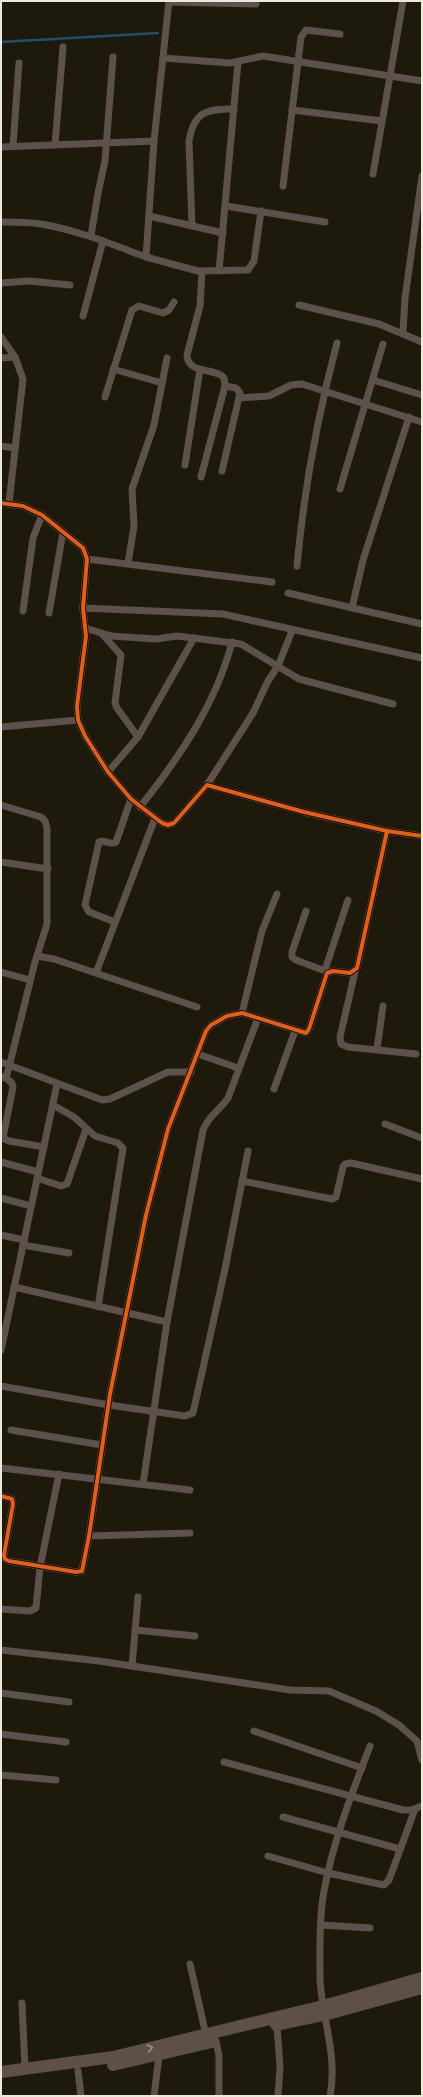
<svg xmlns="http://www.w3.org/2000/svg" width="423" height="2097" font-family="'DejaVu Sans',sans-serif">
	<rect width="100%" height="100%" fill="#1d1a0b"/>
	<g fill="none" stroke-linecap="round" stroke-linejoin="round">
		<path stroke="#1d5070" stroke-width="2.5" d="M1,42L158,33"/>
		<g stroke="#5e504b" stroke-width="7">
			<path d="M169,2L256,4"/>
			<path d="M163,58L230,63L263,56L422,81"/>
			<path d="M292,110L382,121"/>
			<path d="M55,145L63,47"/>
			<path d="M13,146L19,63"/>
			<path d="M1,147L154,141L169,1"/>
			<path d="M373,174L403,1"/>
			<path d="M283,186L301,37L306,30L340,34"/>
			<path d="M226,206L325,222"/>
			<path d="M149,216L223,233"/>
			<path d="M1,222C14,222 28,222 41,224C77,230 111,244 146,257L154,141"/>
			<path d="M192,226L189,141C194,111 207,109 234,109"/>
			<path d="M91,236L98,193L105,161L113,57"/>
			<path d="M146,257L198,271L248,270L254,261L261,211"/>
			<path d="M219,271L238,62"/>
			<path d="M1,283L29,281L70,285"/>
			<path d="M299,305L379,324L422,342"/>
			<path d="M83,316L103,241"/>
			<path d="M403,332L405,298L422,176"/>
			<path d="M1,337L15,357L23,379L9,503"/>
			<path d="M1,358L15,357"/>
			<path d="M113,369L162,383"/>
			<path d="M373,380L422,395"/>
			<path d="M105,397L132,310L139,306L163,313L169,310L174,302"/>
			<path d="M239,398L269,396L291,385L302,384L422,422"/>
			<path d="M1,446L15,448"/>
			<path d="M185,465L200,369"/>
			<path d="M222,471L240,393L236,388L225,386"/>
			<path d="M201,477L225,386L224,378L221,375C208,368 188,373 187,355L200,306L202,271"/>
			<path d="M340,489L383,344"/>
			<path d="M1,503L23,506L42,515L83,548L87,559L83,608L86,636L77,706L78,720L85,736L108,772L131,799L162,823L168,825L174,823L207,785L304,812L387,831L422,836"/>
			<path d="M87,559L272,582"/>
			<path d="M128,563L134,526L132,489L154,425L167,358"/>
			<path d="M297,566C304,489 317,418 337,343"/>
			<path d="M288,593L422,624"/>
			<path d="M83,608L223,614L422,658"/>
			<path d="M352,608L363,560L409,417"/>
			<path d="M23,611L33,538L42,515"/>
			<path d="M49,613L63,532"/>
			<path d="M85,628L111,636L156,639L177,636L241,644L299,679L393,704"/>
			<path d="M103,635L121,655L115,703L117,708L138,737"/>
			<path d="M1,727L78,720"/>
			<path d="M108,772L138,737L194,638"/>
			<path d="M207,785L253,713L268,681L278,666L292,631"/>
			<path d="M1,805L41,817L45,821L47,828V924L35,962L7,1075L1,1078"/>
			<path d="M140,807C179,758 216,704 232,642"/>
			<path d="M1,862L48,869"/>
			<path d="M306,911L292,952V957L296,960L328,972"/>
			<path d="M115,922L89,912L85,905L99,842C105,839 111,846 116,842L131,799"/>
			<path d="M37,956L54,959L197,1007"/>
			<path d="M325,970L348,900"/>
			<path d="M1,972L30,980"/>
			<path d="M355,972L340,1037L341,1044L348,1047L416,1054"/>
			<path d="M96,973L155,818"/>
			<path d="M242,1013L262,931L277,894"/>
			<path d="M377,1049L383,1006"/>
			<path d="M198,1054L238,1068"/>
			<path d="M1,1062L102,1100L110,1099L168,1072H191"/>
			<path d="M5,1077L12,1083L13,1087L3,1138L9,1141L44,1147"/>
			<path d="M274,1089L295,1031"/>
			<path d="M53,1105L74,1117L95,1136L118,1143L123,1148L98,1307"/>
			<path d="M385,1124L422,1138"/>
			<path d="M1,1162L38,1172"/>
			<path d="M37,1178L61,1186L67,1184L86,1129"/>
			<path d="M242,1181L332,1199L336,1197L343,1167L345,1164L351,1163L422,1179"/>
			<path d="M1,1198L31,1206"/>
			<path d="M1,1235L24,1240"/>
			<path d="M23,1245L69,1253"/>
			<path d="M14,1287L167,1322"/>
			<path d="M1,1350L57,1084"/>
			<path d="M1,1386L109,1405L185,1416L193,1413L225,1269L248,1151"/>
			<path d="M11,1430L102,1445"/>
			<path d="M1,1468L190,1490"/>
			<path d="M143,1484L167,1322L203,1130C208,1116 220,1110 228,1098L258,1018"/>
			<path d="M1,1496L12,1499L13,1504L4,1555L5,1559L9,1561L76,1572L82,1571L89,1536L110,1394L146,1215L168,1129L206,1031L211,1025L227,1016L242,1013L306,1033L309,1029L327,973L333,971L350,973L357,968L387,831"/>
			<path d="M89,1536L190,1533"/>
			<path d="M1,1609L30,1611L36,1608L40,1567L59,1474"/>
			<path d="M135,1630L195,1636"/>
			<path d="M1,1650L99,1661L290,1690L329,1691L376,1711L399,1725L417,1741L422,1760"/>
			<path d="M132,1666L138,1597"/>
			<path d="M1,1693L69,1702"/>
			<path d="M254,1731L362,1768"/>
			<path d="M1,1734L66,1742"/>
			<path d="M224,1762L403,1810H411L422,1806"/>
			<path d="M1,1775L56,1780"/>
			<path d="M283,1817L400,1849"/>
			<path d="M268,1856L328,1873L384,1885L389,1880L415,1809"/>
			<path d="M321,1925L370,1928"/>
			<path d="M190,1964L206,2035"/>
			<path d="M22,2003L25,2069"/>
			<path d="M277,2025L280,2067L278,2096"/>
			<path d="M216,2041L219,2056V2096"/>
			<path d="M78,2071L81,2096"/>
			<path d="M154,2096L159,2056"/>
			<path d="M330,2096C338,2057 322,2018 320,1979C320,1950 319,1919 324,1891C333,1841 352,1793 370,1746"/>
		</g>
		<g stroke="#5e5046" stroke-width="12">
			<path d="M276,2025L324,2015L422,1988"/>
			<path d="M113,2065L212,2042"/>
			<path d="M1,2072L113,2057L323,2006L422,1978"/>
		</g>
		<defs>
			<g id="cycleway">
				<path d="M1,503L23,506L42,515L83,548L87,559L83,608L86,636L77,706L78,720L85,736L108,772L131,799L162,823L168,825L174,823L207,785L304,812L387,831L422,836"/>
				<path d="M1,1496L12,1499L13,1504L4,1555L5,1559L9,1561L76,1572L82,1571L89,1536L110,1394L146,1215L168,1129L206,1031L211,1025L227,1016L242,1013L306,1033L309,1029L327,973L333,971L350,973L357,968L387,831"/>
			</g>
		</defs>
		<use href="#cycleway" stroke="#0c0901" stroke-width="6"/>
		<use href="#cycleway" stroke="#e95d12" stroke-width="4"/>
	</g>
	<defs><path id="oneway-chevron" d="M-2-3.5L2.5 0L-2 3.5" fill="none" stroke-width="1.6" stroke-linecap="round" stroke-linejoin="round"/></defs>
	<use stroke="#9e9588" href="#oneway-chevron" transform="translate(150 2048) rotate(-13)"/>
	<rect width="423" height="2097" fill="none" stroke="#ede9d8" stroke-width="4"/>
</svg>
